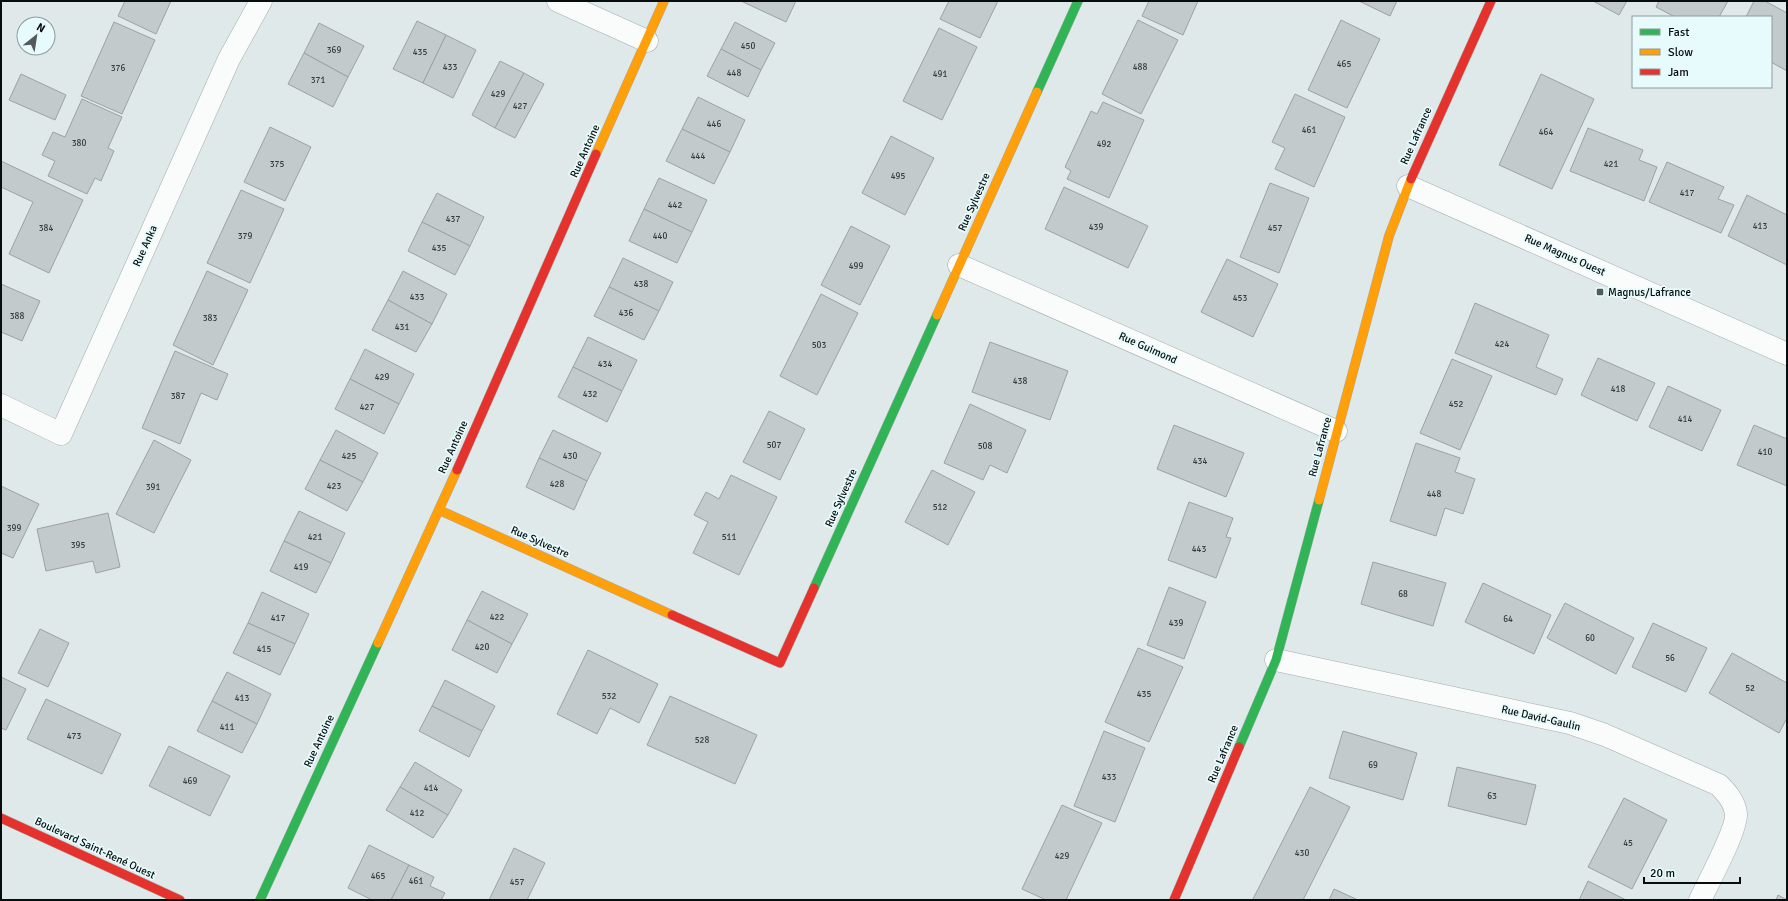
<svg xmlns="http://www.w3.org/2000/svg" width="1788" height="901" font-family="Signika,sans-serif">
	<rect width="100%" height="100%" fill="#dfe9ea"/>
	<g fill="#c2cacc" stroke="#9ba2a4">
		<path d="M125,1H171L156,34L118,16Z"/>
		<path d="M741,1H796L786,22Z"/>
		<path d="M949,1H998L980,38L940,19Z"/>
		<path d="M1149,1H1198L1183,35L1142,16Z"/>
		<path d="M1359,1H1397L1390,16Z"/>
		<path d="M1593,1H1627L1619,15Z"/>
		<path d="M1659,1H1728L1719,17H1675L1656,7Z"/>
		<path d="M1754,1H1765L1787,13V71L1771,62V17H1746Z"/>
		<path d="M1138,20L1178,40L1141,114L1102,94Z"/>
		<path d="M1341,20L1380,39L1347,108L1308,90Z"/>
		<path d="M417,21L446,35L423,83L393,69Z"/>
		<path d="M114,22L155,40L122,114L81,96Z"/>
		<path d="M735,22L775,43L761,70L721,49Z"/>
		<path d="M319,23L364,46L348,77L304,53Z"/>
		<path d="M939,28L977,47L942,120L903,101Z"/>
		<path d="M446,35L476,50L453,98L423,83Z"/>
		<path d="M721,49L761,70L748,97L707,76Z"/>
		<path d="M304,53L348,77L333,107L288,84Z"/>
		<path d="M500,61L524,73L495,128L472,115Z"/>
		<path d="M524,73L544,84L515,138L495,128Z"/>
		<path d="M21,74L66,95L55,120L9,100Z"/>
		<path d="M1541,74L1594,99L1552,189L1499,165Z"/>
		<path d="M1295,94L1345,117L1314,187L1275,169L1285,148L1272,142Z"/>
		<path d="M698,97L745,120L730,152L682,129Z"/>
		<path d="M82,99L122,117L108,148L114,151L101,181L95,178L87,194L48,176L55,161L42,155L53,132L65,137Z"/>
		<path d="M1103,102L1144,120L1109,198L1067,179L1071,171L1065,167L1091,111L1097,114Z"/>
		<path d="M270,127L311,147L285,201L244,182Z"/>
		<path d="M1588,128L1643,150L1639,160L1657,167L1644,201L1570,171Z"/>
		<path d="M682,129L730,152L714,184L666,161Z"/>
		<path d="M891,136L934,158L905,215L862,193Z"/>
		<path d="M1,161L83,200L49,273L9,254L33,202L1,187Z"/>
		<path d="M1667,162L1724,187L1718,199L1734,205L1721,233L1649,202Z"/>
		<path d="M659,178L707,200L692,232L644,209Z"/>
		<path d="M1270,183L1309,198L1279,273L1240,257Z"/>
		<path d="M1064,187L1148,226L1128,268L1045,229Z"/>
		<path d="M241,190L284,209L250,283L207,263Z"/>
		<path d="M437,193L484,217L470,246L422,222Z"/>
		<path d="M1747,195L1787,215V265L1728,236Z"/>
		<path d="M644,209L692,232L677,263L629,241Z"/>
		<path d="M422,222L470,246L455,275L408,251Z"/>
		<path d="M851,226L890,246L860,305L821,285Z"/>
		<path d="M623,258L673,282L659,311L609,287Z"/>
		<path d="M1227,259L1278,284L1253,337L1201,312Z"/>
		<path d="M207,271L248,290L213,365L173,345Z"/>
		<path d="M403,271L447,294L432,324L388,300Z"/>
		<path d="M1,284L40,301L22,341L1,332Z"/>
		<path d="M609,287L659,311L644,340L594,316Z"/>
		<path d="M821,294L858,313L817,395L780,376Z"/>
		<path d="M388,300L432,324L416,352L372,330Z"/>
		<path d="M1475,303L1549,335L1536,367L1563,379L1556,395L1455,353Z"/>
		<path d="M588,337L637,360L622,391L573,367Z"/>
		<path d="M990,342L1068,371L1050,420L972,392Z"/>
		<path d="M365,349L414,374L399,404L350,379Z"/>
		<path d="M175,351L228,374L217,400L201,393L180,444L142,428Z"/>
		<path d="M1598,358L1655,383L1637,421L1581,395Z"/>
		<path d="M1452,359L1492,376L1460,450L1420,433Z"/>
		<path d="M573,367L622,391L607,422L558,397Z"/>
		<path d="M350,379L399,404L384,434L335,409Z"/>
		<path d="M1668,386L1721,410L1702,451L1649,427Z"/>
		<path d="M970,404L1026,430L1007,473L990,465L983,480L944,463Z"/>
		<path d="M769,411L805,429L780,480L743,462Z"/>
		<path d="M1174,425L1244,453L1226,497L1157,469Z"/>
		<path d="M1754,425L1787,439V486L1737,465Z"/>
		<path d="M336,430L378,453L363,482L320,460Z"/>
		<path d="M553,430L601,453L587,481L539,458Z"/>
		<path d="M154,440L191,460L154,533L116,514Z"/>
		<path d="M1416,443L1460,458L1455,472L1475,479L1463,514L1445,508L1436,536L1390,521Z"/>
		<path d="M539,458L587,481L574,510L526,487Z"/>
		<path d="M320,460L363,482L347,511L305,489Z"/>
		<path d="M932,470L975,492L948,545L905,522Z"/>
		<path d="M731,475L777,497L739,575L693,553L708,522L694,515L706,492L719,499Z"/>
		<path d="M1,486L39,504L13,558L1,553Z"/>
		<path d="M1189,502L1233,518L1226,537L1231,538L1216,578L1168,560Z"/>
		<path d="M299,511L345,533L331,563L284,541Z"/>
		<path d="M108,513L120,567L96,573L93,561L46,571L37,529Z"/>
		<path d="M284,541L331,563L316,593L270,571Z"/>
		<path d="M1373,562L1446,583L1433,626L1361,604Z"/>
		<path d="M1483,583L1551,615L1534,654L1465,622Z"/>
		<path d="M1169,587L1206,602L1184,659L1147,645Z"/>
		<path d="M482,591L528,614L512,644L467,620Z"/>
		<path d="M262,592L309,614L295,644L248,623Z"/>
		<path d="M1565,603L1634,638L1616,674L1547,638Z"/>
		<path d="M467,620L512,644L497,673L452,650Z"/>
		<path d="M248,623L295,644L280,675L233,653Z"/>
		<path d="M1653,623L1707,648L1686,692L1632,667Z"/>
		<path d="M40,629L69,643L48,687L18,673Z"/>
		<path d="M1138,648L1183,667L1149,742L1105,722Z"/>
		<path d="M588,650L658,684L639,723L610,708L597,734L557,714Z"/>
		<path d="M1732,653L1787,683V718L1779,733L1709,693Z"/>
		<path d="M227,672L271,694L257,724L212,701Z"/>
		<path d="M1,677L26,689L6,730L1,728Z"/>
		<path d="M445,680L495,706L482,731L432,706Z"/>
		<path d="M670,696L757,735L735,784L647,745Z"/>
		<path d="M46,699L121,734L102,774L27,739Z"/>
		<path d="M212,701L257,724L242,753L197,731Z"/>
		<path d="M432,706L482,731L469,757L419,731Z"/>
		<path d="M1104,731L1145,748L1115,822L1074,806Z"/>
		<path d="M1343,731L1417,753L1403,800L1329,778Z"/>
		<path d="M169,746L230,776L210,816L149,786Z"/>
		<path d="M415,762L462,790L448,815L400,787Z"/>
		<path d="M1457,767L1536,785L1526,825L1448,806Z"/>
		<path d="M400,787L448,815L433,838L386,810Z"/>
		<path d="M1310,787L1350,807L1303,900H1255L1253,899Z"/>
		<path d="M1624,798L1667,820L1632,889L1588,867Z"/>
		<path d="M1062,805L1102,823L1066,900H1046L1022,889Z"/>
		<path d="M369,845L409,865L391,900H372L348,888Z"/>
		<path d="M514,848L545,863L527,900H489Z"/>
		<path d="M409,865L434,877L430,886L445,893L441,900H391Z"/>
		<path d="M1588,881L1626,900H1579Z"/>
		<path d="M1334,889L1358,900H1329Z"/>
		<path d="M1778,895L1787,900H1776Z"/>
	</g>
	<g fill="none" stroke-linecap="round" stroke-linejoin="round">
		<defs>
			<g id="street">
				<path d="M558,1L647,41"/>
				<path d="M1408,186L1787,354"/>
				<path d="M959,265L1336,431"/>
				<path d="M1,405L61,434L229,59L261,1"/>
				<path d="M1276,660L1570,723L1605,735L1719,785C1727,793 1735,802 1736,814C1737,830 1708,883 1700,900"/>
			</g>
			<g id="fast">
				<path d="M1037,92L1078,1"/>
				<path d="M814,588L937,315"/>
				<path d="M1239,747L1276,660L1319,500"/>
				<path d="M260,900L378,643"/>
			</g>
			<g id="slow">
				<path d="M596,154L664,1"/>
				<path d="M937,315L1037,92"/>
				<path d="M1319,500L1389,236L1411,179"/>
				<path d="M439,510L672,615"/>
				<path d="M378,643L457,470"/>
			</g>
			<g id="jam">
				<path d="M1411,179L1491,1"/>
				<path d="M457,470L596,154"/>
				<path d="M672,615L780,663L814,588"/>
				<path d="M1,818L180,900"/>
				<path d="M1174,900L1239,747"/>
			</g>
		</defs>
		<use href="#street" stroke="#a4acac" stroke-width="23"/>
		<use href="#fast" stroke="#a4acac" stroke-width="10"/>
		<use href="#slow" stroke="#a4acac" stroke-width="10"/>
		<use href="#jam" stroke="#a4acac" stroke-width="10"/>
		<use href="#street" stroke="#fafcfc" stroke-width="22"/>
		<use href="#fast" stroke="#30b455" stroke-width="9"/>
		<use href="#slow" stroke="#ff9f0a" stroke-width="9"/>
		<use href="#jam" stroke="#e5322d" stroke-width="9"/>
	</g>
	<rect fill="#535a5b" stroke="#e7fbfc" stroke-width="1.5" x="1596" y="288" width="8" height="8" rx="2"/>
	<g text-anchor="middle" dominant-baseline="central" stroke-width="3.5" stroke-linejoin="round" paint-order="stroke">
		<g font-size="9" fill="#363c3e">
			<text x="748" y="46">450</text>
			<text x="334" y="50">369</text>
			<text x="420" y="52">435</text>
			<text x="1344" y="64">465</text>
			<text x="450" y="67">433</text>
			<text x="1140" y="67">488</text>
			<text x="118" y="68">376</text>
			<text x="734" y="73">448</text>
			<text x="940" y="74">491</text>
			<text x="318" y="80">371</text>
			<text x="498" y="94">429</text>
			<text x="520" y="106">427</text>
			<text x="714" y="124">446</text>
			<text x="1309" y="130">461</text>
			<text x="1546" y="132">464</text>
			<text x="79" y="143">380</text>
			<text x="1104" y="144">492</text>
			<text x="698" y="156">444</text>
			<text x="277" y="164">375</text>
			<text x="1611" y="164">421</text>
			<text x="898" y="176">495</text>
			<text x="1687" y="193">417</text>
			<text x="675" y="205">442</text>
			<text x="453" y="219">437</text>
			<text x="1760" y="226">413</text>
			<text x="1096" y="227">439</text>
			<text x="46" y="228">384</text>
			<text x="1275" y="228">457</text>
			<text x="245" y="236">379</text>
			<text x="660" y="236">440</text>
			<text x="439" y="248">435</text>
			<text x="856" y="266">499</text>
			<text x="641" y="284">438</text>
			<text x="417" y="297">433</text>
			<text x="1240" y="298">453</text>
			<text x="626" y="313">436</text>
			<text x="17" y="316">388</text>
			<text x="210" y="318">383</text>
			<text x="402" y="327">431</text>
			<text x="1502" y="344">424</text>
			<text x="819" y="345">503</text>
			<text x="605" y="364">434</text>
			<text x="382" y="377">429</text>
			<text x="1020" y="381">438</text>
			<text x="1618" y="389">418</text>
			<text x="590" y="394">432</text>
			<text x="178" y="396">387</text>
			<text x="1456" y="404">452</text>
			<text x="367" y="407">427</text>
			<text x="1685" y="419">414</text>
			<text x="774" y="445">507</text>
			<text x="985" y="446">508</text>
			<text x="1765" y="452">410</text>
			<text x="349" y="456">425</text>
			<text x="570" y="456">430</text>
			<text x="1200" y="461">434</text>
			<text x="557" y="484">428</text>
			<text x="334" y="486">423</text>
			<text x="153" y="487">391</text>
			<text x="1434" y="494">448</text>
			<text x="940" y="507">512</text>
			<text x="14" y="528">399</text>
			<text x="315" y="537">421</text>
			<text x="729" y="537">511</text>
			<text x="78" y="545">395</text>
			<text x="1199" y="549">443</text>
			<text x="301" y="567">419</text>
			<text x="1403" y="594">68</text>
			<text x="497" y="617">422</text>
			<text x="278" y="618">417</text>
			<text x="1508" y="619">64</text>
			<text x="1176" y="623">439</text>
			<text x="1590" y="638">60</text>
			<text x="482" y="647">420</text>
			<text x="264" y="649">415</text>
			<text x="1670" y="658">56</text>
			<text x="1750" y="688">52</text>
			<text x="1144" y="694">435</text>
			<text x="609" y="696">532</text>
			<text x="242" y="698">413</text>
			<text x="227" y="727">411</text>
			<text x="74" y="736">473</text>
			<text x="702" y="740">528</text>
			<text x="1373" y="765">69</text>
			<text x="1109" y="777">433</text>
			<text x="190" y="781">469</text>
			<text x="431" y="788">414</text>
			<text x="1492" y="796">63</text>
			<text x="417" y="813">412</text>
			<text x="1628" y="843">45</text>
			<text x="1302" y="853">430</text>
			<text x="1062" y="856">429</text>
			<text x="378" y="876">465</text>
			<text x="416" y="881">461</text>
			<text x="517" y="882">457</text>
		</g>
		<g font-size="11" fill="#070d0e" stroke="#e7fbfc">
			<text transform="translate(1416 136) rotate(-66)">Rue Lafrance</text>
			<text transform="translate(585 151) rotate(-66)">Rue Antoine</text>
			<text transform="translate(974 202) rotate(-66)">Rue Sylvestre</text>
			<text transform="translate(145 246) rotate(-66)">Rue Anka</text>
			<text transform="translate(1565 255) rotate(24)">Rue Magnus Ouest</text>
			<text transform="translate(1148 348) rotate(24)">Rue Guimond</text>
			<text transform="translate(453 447) rotate(-66)">Rue Antoine</text>
			<text transform="translate(1320 447) rotate(-75)">Rue Lafrance</text>
			<text transform="translate(841 498) rotate(-66)">Rue Sylvestre</text>
			<text transform="translate(540 542) rotate(24)">Rue Sylvestre</text>
			<text transform="translate(1541 718) rotate(13)">Rue David-Gaulin</text>
			<text transform="translate(319 741) rotate(-65)">Rue Antoine</text>
			<text transform="translate(1223 754) rotate(-67)">Rue Lafrance</text>
			<text transform="translate(95 848) rotate(25)">Boulevard Saint-René Ouest</text>
		</g>
		<g font-size="11" fill="#070d0e" stroke="#e7fbfc" text-anchor="start">
			<text x="1608" y="292">Magnus/Lafrance</text>
		</g>
	</g>
	<rect width="1788" height="901" fill="none" stroke="#070d0e" stroke-width="4"/>
	<rect x="1632" y="16" width="140" height="72" fill="#e7fbfc" stroke="#8d9c9d"/>
	<rect x="1640" y="29" width="20" height="6" fill="#30b455" stroke="#8d9c9d"/>
	<text x="1668" y="36" font-size="12" fill="#070d0e">Fast</text>
	<rect x="1640" y="49" width="20" height="6" fill="#ff9f0a" stroke="#8d9c9d"/>
	<text x="1668" y="56" font-size="12" fill="#070d0e">Slow</text>
	<rect x="1640" y="69" width="20" height="6" fill="#e5322d" stroke="#8d9c9d"/>
	<text x="1668" y="76" font-size="12" fill="#070d0e">Jam</text>
	<g transform="translate(36 36) rotate(30)"><circle r="19" fill="#e7fbfc" stroke="#8d9c9d"/>
	<path d="M0-3L7 15L0 10L-7 15Z" fill="#535a5b"/>
	<text y="-6" font-size="11" font-weight="bold" text-anchor="middle" fill="#070d0e">N</text>
	</g>
	<path d="M1644 877v6h96v-6" fill="none" stroke="#070d0e" stroke-width="2"/>
	<text x="1650" y="877" font-size="12" fill="#070d0e" stroke="#e7fbfc" stroke-width="3" paint-order="stroke">20 m</text>
</svg>
